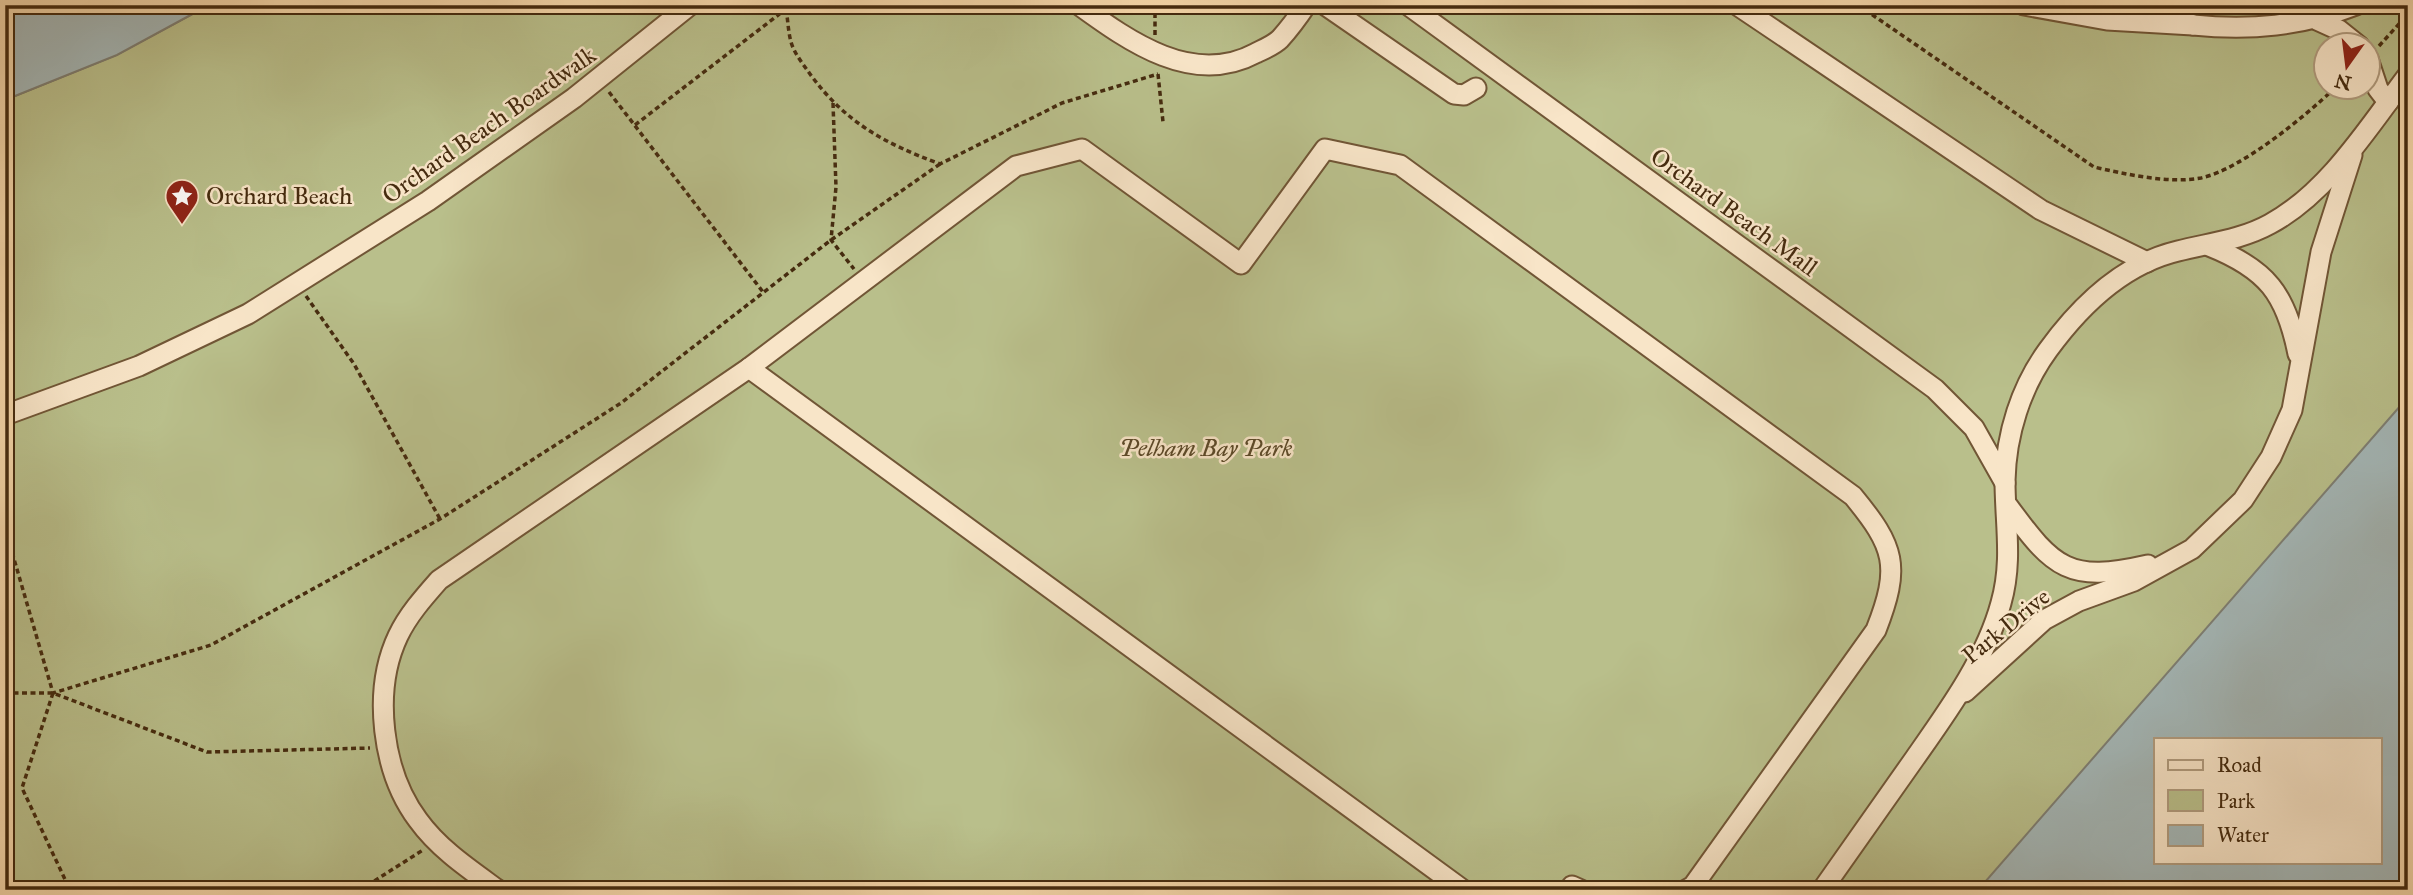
<svg xmlns="http://www.w3.org/2000/svg" width="2413" height="895" font-family="'IM FELL Great Primer',serif">
	<rect width="100%" height="100%" fill="#f5d7aa"/>
	<filter id="stains"><feTurbulence type="fractalNoise" baseFrequency=".00286" numOctaves="4"/><feColorMatrix values="0 0 0 0 .2 0 0 0 0 .09 0 0 0 0 .02 0 0 0 .5 -.17"/></filter>
	<radialGradient id="worn" r=".72"><stop offset=".6" stop-color="#630" stop-opacity="0"/><stop offset="1" stop-color="#630" stop-opacity=".3"/></radialGradient>
	<path fill="#b9bf8b" stroke="#7f754d" stroke-width="2" fill-rule="evenodd" d="M209,5H2408V480L2152,724L2022,890H5V100L116,55ZM2326,46H2368V88H2326Z"/>
	<g fill="#a3b6b6" stroke="#7d7e73" stroke-width="2" fill-rule="evenodd">
		<path d="M5,5H209L117,55L5,100Z"/>
		<path d="M2408,397V890H1978ZM2156,739H2380V862H2156Z"/>
	</g>
	<g fill="none" stroke-linecap="round" stroke-linejoin="round">
		<defs>
			<g id="minor">
				<path d="M1079,5C1130,42 1193,87 1256,53C1264,49 1274,45 1280,39C1289,29 1298,17 1306,5"/>
				<path d="M1325,5L1454,94L1464,95L1476,88"/>
				<path d="M1408,5L1935,389L1974,428L2005,483"/>
				<path d="M1737,5L2041,210L2147,262"/>
				<path d="M2024,5L2107,20L2193,25L2138,5"/>
				<path d="M2317,20L2339,30L2359,46"/>
				<path d="M2193,25C2250,31 2302,26 2356,5"/>
				<path d="M2368,59L2378,89L2388,102"/>
				<path d="M2209,246C2267,269 2286,294 2298,354"/>
				<path d="M749,368L1463,890"/>
				<path d="M5,415L139,366L248,314L428,201L574,98L690,5"/>
				<path d="M2008,506C2054,569 2069,583 2148,565"/>
				<path d="M1965,692L2044,620L2079,601L2134,581L2192,549L2243,500L2271,457L2292,410L2321,252L2352,155"/>
				<path d="M498,890C469,869 439,849 418,820C382,772 372,691 398,636C408,615 424,597 439,580L749,368L1016,166L1082,149L1241,264L1325,149L1400,165L1853,496C1895,547 1901,566 1876,630L1693,886L1686,890"/>
				<path d="M1569,890L1572,886L1581,890"/>
				<path d="M1822,890C1853,846 1884,802 1915,758C1948,711 1986,659 2001,603C2013,561 2005,523 2005,481C2006,434 2021,387 2048,350C2080,306 2123,264 2178,251C2209,243 2241,240 2270,224C2328,193 2370,125 2408,75"/>
			</g>
		</defs>
		<use href="#minor" stroke="#715636" stroke-width="23"/>
		<g stroke="#452b0f" stroke-width="3.5" stroke-dasharray="5 3.5" stroke-linecap="butt">
			<path d="M1858,5L2094,167C2125,174 2169,184 2201,178C2242,169 2305,116 2335,88"/>
			<path d="M786,9C788,20 788,31 791,42C794,53 803,64 810,74C846,123 884,143 940,164L1062,103L1158,74"/>
			<path d="M1155,35V5"/>
			<path d="M2379,46L2408,14"/>
			<path d="M1158,74L1163,122"/>
			<path d="M609,92L763,292"/>
			<path d="M833,103L836,187L831,240L854,269"/>
			<path d="M635,125L786,9L784,5"/>
			<path d="M306,296L354,364L440,519"/>
			<path d="M5,528L53,693L211,645L440,519L621,403L831,240L940,164"/>
			<path d="M5,693H53L207,752L370,748"/>
			<path d="M53,693L22,788L70,890"/>
			<path d="M360,890L423,850"/>
		</g>
		<use href="#minor" stroke="#f8e5c8" stroke-width="19"/>
	</g>
	<defs>
		<symbol id="sight-pin" viewBox="-11 -11 22 30"><path d="M0 17L-7.5 6A9.5 9.5 0 1 1 7.5 6Z" fill="#8f2418" stroke="#f8e5c8"/><path d="M0-6L1.8-2.2L6-1.7L2.9 1.2L3.7 5.4L0 3.3L-3.7 5.4L-2.9 1.2L-6-1.7L-1.8-2.2Z" fill="#fff"/></symbol>
	</defs>
	<g fill-rule="evenodd">
		<use href="#sight-pin" x="163" y="177" width="38" height="52"/>
	</g>
	<g text-anchor="middle" dominant-baseline="central" stroke-width="5" stroke-linejoin="round" paint-order="stroke">
		<g font-size="24" fill="#452b0f" stroke="#f8e5c8">
			<text transform="translate(489 125) rotate(-35)">Orchard Beach Boardwalk</text>
			<text transform="translate(1734 212) rotate(36)">Orchard Beach Mall</text>
			<text transform="translate(2006 626) rotate(-39)">Park Drive</text>
		</g>
		<g font-size="24" fill="#452b0f" stroke="#f8e5c8" text-anchor="start">
			<text x="206" y="196">Orchard Beach</text>
		</g>
		<g font-size="24" font-style="italic" fill="#5c4928" stroke="#f8e5c8">
			<text x="1206" y="448">Pelham Bay Park</text>
		</g>
	</g>
	<rect width="2413" height="895" fill="none" stroke="#f5d7aa" stroke-width="28"/>
	<rect x="7" y="7" width="2399" height="881" fill="none" stroke="#452b0f" stroke-width="3.5"/>
	<rect x="14" y="14" width="2385" height="867" fill="none" stroke="#452b0f" stroke-width="2"/>
	<rect x="2154" y="738" width="228" height="126" fill="#f8e5c8" stroke="#b09b7e" stroke-width="2"/>
	<rect x="2168" y="760" width="35" height="10" fill="#f8e5c8" stroke="#b09b7e" stroke-width="2"/>
	<text x="2217" y="772" font-size="21" fill="#452b0f">Road</text>
	<rect x="2168" y="790" width="35" height="21" fill="#b9bf8b" stroke="#b09b7e" stroke-width="2"/>
	<text x="2217" y="808" font-size="21" fill="#452b0f">Park</text>
	<rect x="2168" y="825" width="35" height="21" fill="#a3b6b6" stroke="#b09b7e" stroke-width="2"/>
	<text x="2217" y="842" font-size="21" fill="#452b0f">Water</text>
	<g transform="translate(2347 66) rotate(194)"><circle r="33" fill="#f8e5c8" stroke="#b09b7e" stroke-width="2"/>
	<path d="M0-5L12 26L0 18L-12 26Z" fill="#8f2418"/>
	<text y="-10" font-size="19" font-weight="bold" text-anchor="middle" fill="#452b0f">N</text>
	</g>
	<rect width="100%" height="100%" filter="url(#stains)"/>
	<rect width="100%" height="100%" fill="url(#worn)"/>
</svg>
